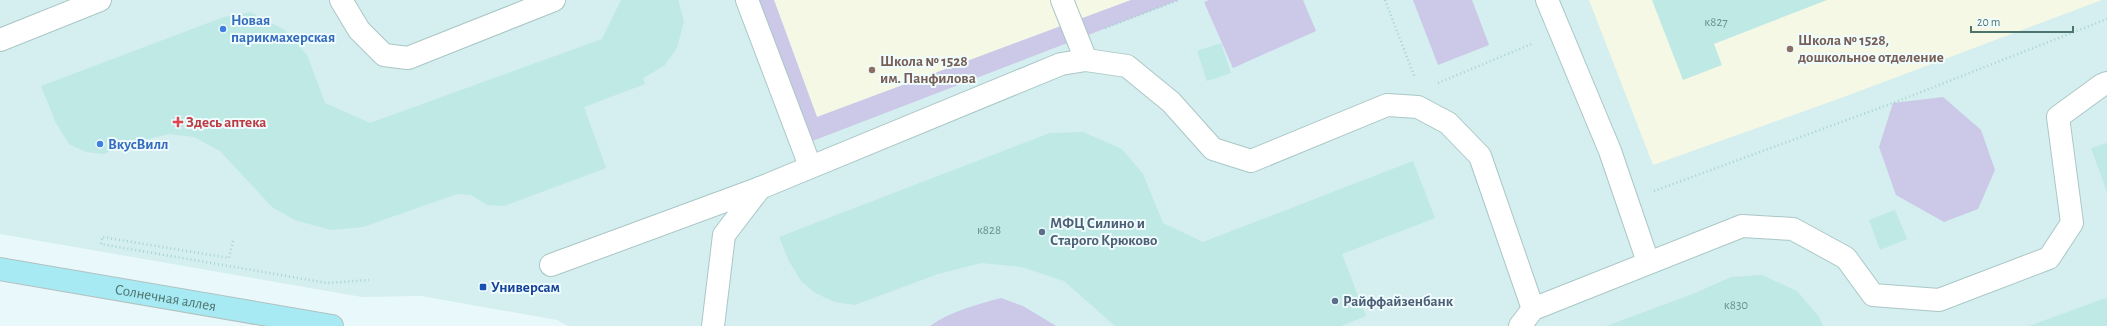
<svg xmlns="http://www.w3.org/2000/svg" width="2107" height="326" font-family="'Alegreya Sans',sans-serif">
	<rect width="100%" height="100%" fill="#e9f9fb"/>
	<path fill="#d5eeef" d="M0,0H2107V326H568L557,320L421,296L362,297L0,234Z"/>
	<g fill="#f5f8e5">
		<path d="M774,0H1131L817,117Z"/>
		<path d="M1589,0H2102L1841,98L1653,165Z"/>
	</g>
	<g fill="#cbc8e8">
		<path d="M747,0H774L817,117L1131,0H1179L802,145Z"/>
		<path d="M1209,0H1303L1316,31L1233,68L1204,2Z"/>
		<path d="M1413,0H1472L1489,45L1438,65Z"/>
		<path d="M1943,97L1981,130L1995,170L1978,209L1944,222L1896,195L1879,147L1893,103Z"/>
		<path d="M1001,298L1023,306L1056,326H930C951,311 976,305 1001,298Z"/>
	</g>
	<g fill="#bee9e5">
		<path d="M621,0H678L684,21L677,48L664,66L643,78L645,84L584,107L606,168L504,206L487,205L471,195L457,194L363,227L331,230L295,220L272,207L220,151L194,137L169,134L128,144L104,154L86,152L69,144L56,123L41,86L224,17L250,12L285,30L307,55L325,103L370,123L602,39Z"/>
		<path d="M1652,0H1827L1714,44L1722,65L1683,80Z"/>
		<path d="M1221,43L1231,73L1207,81L1197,51Z"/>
		<path d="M1083,132L1122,149L1143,174L1163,223L1203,242L1413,161L1435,218L1342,254L1366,316L1341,326H1115L1064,281L1022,267L981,263L938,274L855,305L835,302L815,293L801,281L789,261L779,237L1050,133Z"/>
		<path d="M2107,143V192L2091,148Z"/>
		<path d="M1895,210L1907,239L1880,250L1869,220Z"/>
		<path d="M1762,275L1797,291L1819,317L1823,326H1606L1693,294L1731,277Z"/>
		<path d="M2107,298V326H2029L2100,300Z"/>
	</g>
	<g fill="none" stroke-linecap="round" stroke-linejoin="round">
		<defs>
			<g id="minor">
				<path d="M341,0L359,30L384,55L408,58L554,0"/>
				<path d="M747,0L810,166"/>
				<path d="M1062,0L1086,60"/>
				<path d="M1547,0L1610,151L1648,262"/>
				<path d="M0,40L100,0"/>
				<path d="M551,265L760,188L1061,64L1086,60L1127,66L1171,102L1213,149L1251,161L1387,105L1418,107L1448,123L1480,156L1533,309"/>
				<path d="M713,326L724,235L760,188"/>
				<path d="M1520,326L1533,309L1742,226L1793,229L1846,258L1873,295L1939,300L2049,258L2072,223L2058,117L2102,85L2107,83"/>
			</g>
			<g id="major">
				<path id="s1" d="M0,269L332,326"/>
			</g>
		</defs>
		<use href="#minor" stroke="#aac7c6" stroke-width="24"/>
		<use href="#major" stroke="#b1c2bf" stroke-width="24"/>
		<g stroke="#a5d4ce" stroke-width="2.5" stroke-dasharray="1 3" stroke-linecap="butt">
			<path d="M1385,0L1415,78"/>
			<path d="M1105,28L1179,0"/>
			<path d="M1438,83L1534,43"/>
			<path d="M1654,191L1893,103L2107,19"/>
			<path d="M233,241L229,258L102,237L101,244L327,283L369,280"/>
		</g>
		<use href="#minor" stroke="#fff" stroke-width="22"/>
		<use href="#major" stroke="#a7eaf4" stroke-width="22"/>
	</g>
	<g fill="#3f7fe0" stroke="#effcfe" stroke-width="1.5">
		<circle cx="223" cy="29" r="4"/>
		<circle cx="100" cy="144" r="4"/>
	</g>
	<g fill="#8d6e63" stroke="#effcfe" stroke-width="1.5">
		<circle cx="1790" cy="49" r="4"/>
		<circle cx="872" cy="70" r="4"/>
	</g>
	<path fill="#e0444e" stroke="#effcfe" stroke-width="1.5" d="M176 116h4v4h4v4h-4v4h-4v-4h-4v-4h4z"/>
	<g fill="#5c6f8a" stroke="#effcfe" stroke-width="1.5">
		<circle cx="1042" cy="232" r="4"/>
		<circle cx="1335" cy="301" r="4"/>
	</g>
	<rect fill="#1a4fb4" stroke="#effcfe" stroke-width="1.5" x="479" y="283" width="8" height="8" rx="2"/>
	<g text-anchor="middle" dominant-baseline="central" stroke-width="4" stroke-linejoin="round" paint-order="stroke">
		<g font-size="13" fill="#6a918c">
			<text x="1716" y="22">к827</text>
			<text x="989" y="230">к828</text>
			<text x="1736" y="305">к830</text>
		</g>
		<g font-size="15" font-weight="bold" fill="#366cbe" stroke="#effcfe" text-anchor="start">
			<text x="231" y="20">Новая<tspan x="231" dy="17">парикмахерская</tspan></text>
			<text x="108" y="144">ВкусВилл</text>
		</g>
		<g font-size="15" font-weight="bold" fill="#785e54" stroke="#effcfe" text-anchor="start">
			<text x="1798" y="40">Школа № 1528,<tspan x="1798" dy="17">дошкольное отделение</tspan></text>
			<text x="880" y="61">Школа № 1528<tspan x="880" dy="17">им. Панфилова</tspan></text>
		</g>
		<g font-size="15" font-weight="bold" fill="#be3a42" stroke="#effcfe" text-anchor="start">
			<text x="186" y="122">Здесь аптека</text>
		</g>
		<g font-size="15" font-weight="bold" fill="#4e5e75" stroke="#effcfe" text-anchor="start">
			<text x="1050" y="223">МФЦ Силино и<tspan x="1050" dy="17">Старого Крюково</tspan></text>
			<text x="1343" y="301">Райффайзенбанк</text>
		</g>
		<g font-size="15" font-weight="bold" fill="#164399" stroke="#effcfe" text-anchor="start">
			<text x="491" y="287">Универсам</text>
		</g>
		<g font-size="15" fill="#4e746e" stroke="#effcfe">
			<text stroke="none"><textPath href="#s1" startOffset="168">Солнечная аллея</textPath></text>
		</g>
	</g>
	<path d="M1971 26v6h102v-6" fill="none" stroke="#4e746e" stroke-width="2"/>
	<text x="1977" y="26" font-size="12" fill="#4e746e" stroke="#effcfe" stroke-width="3" paint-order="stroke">20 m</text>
</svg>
